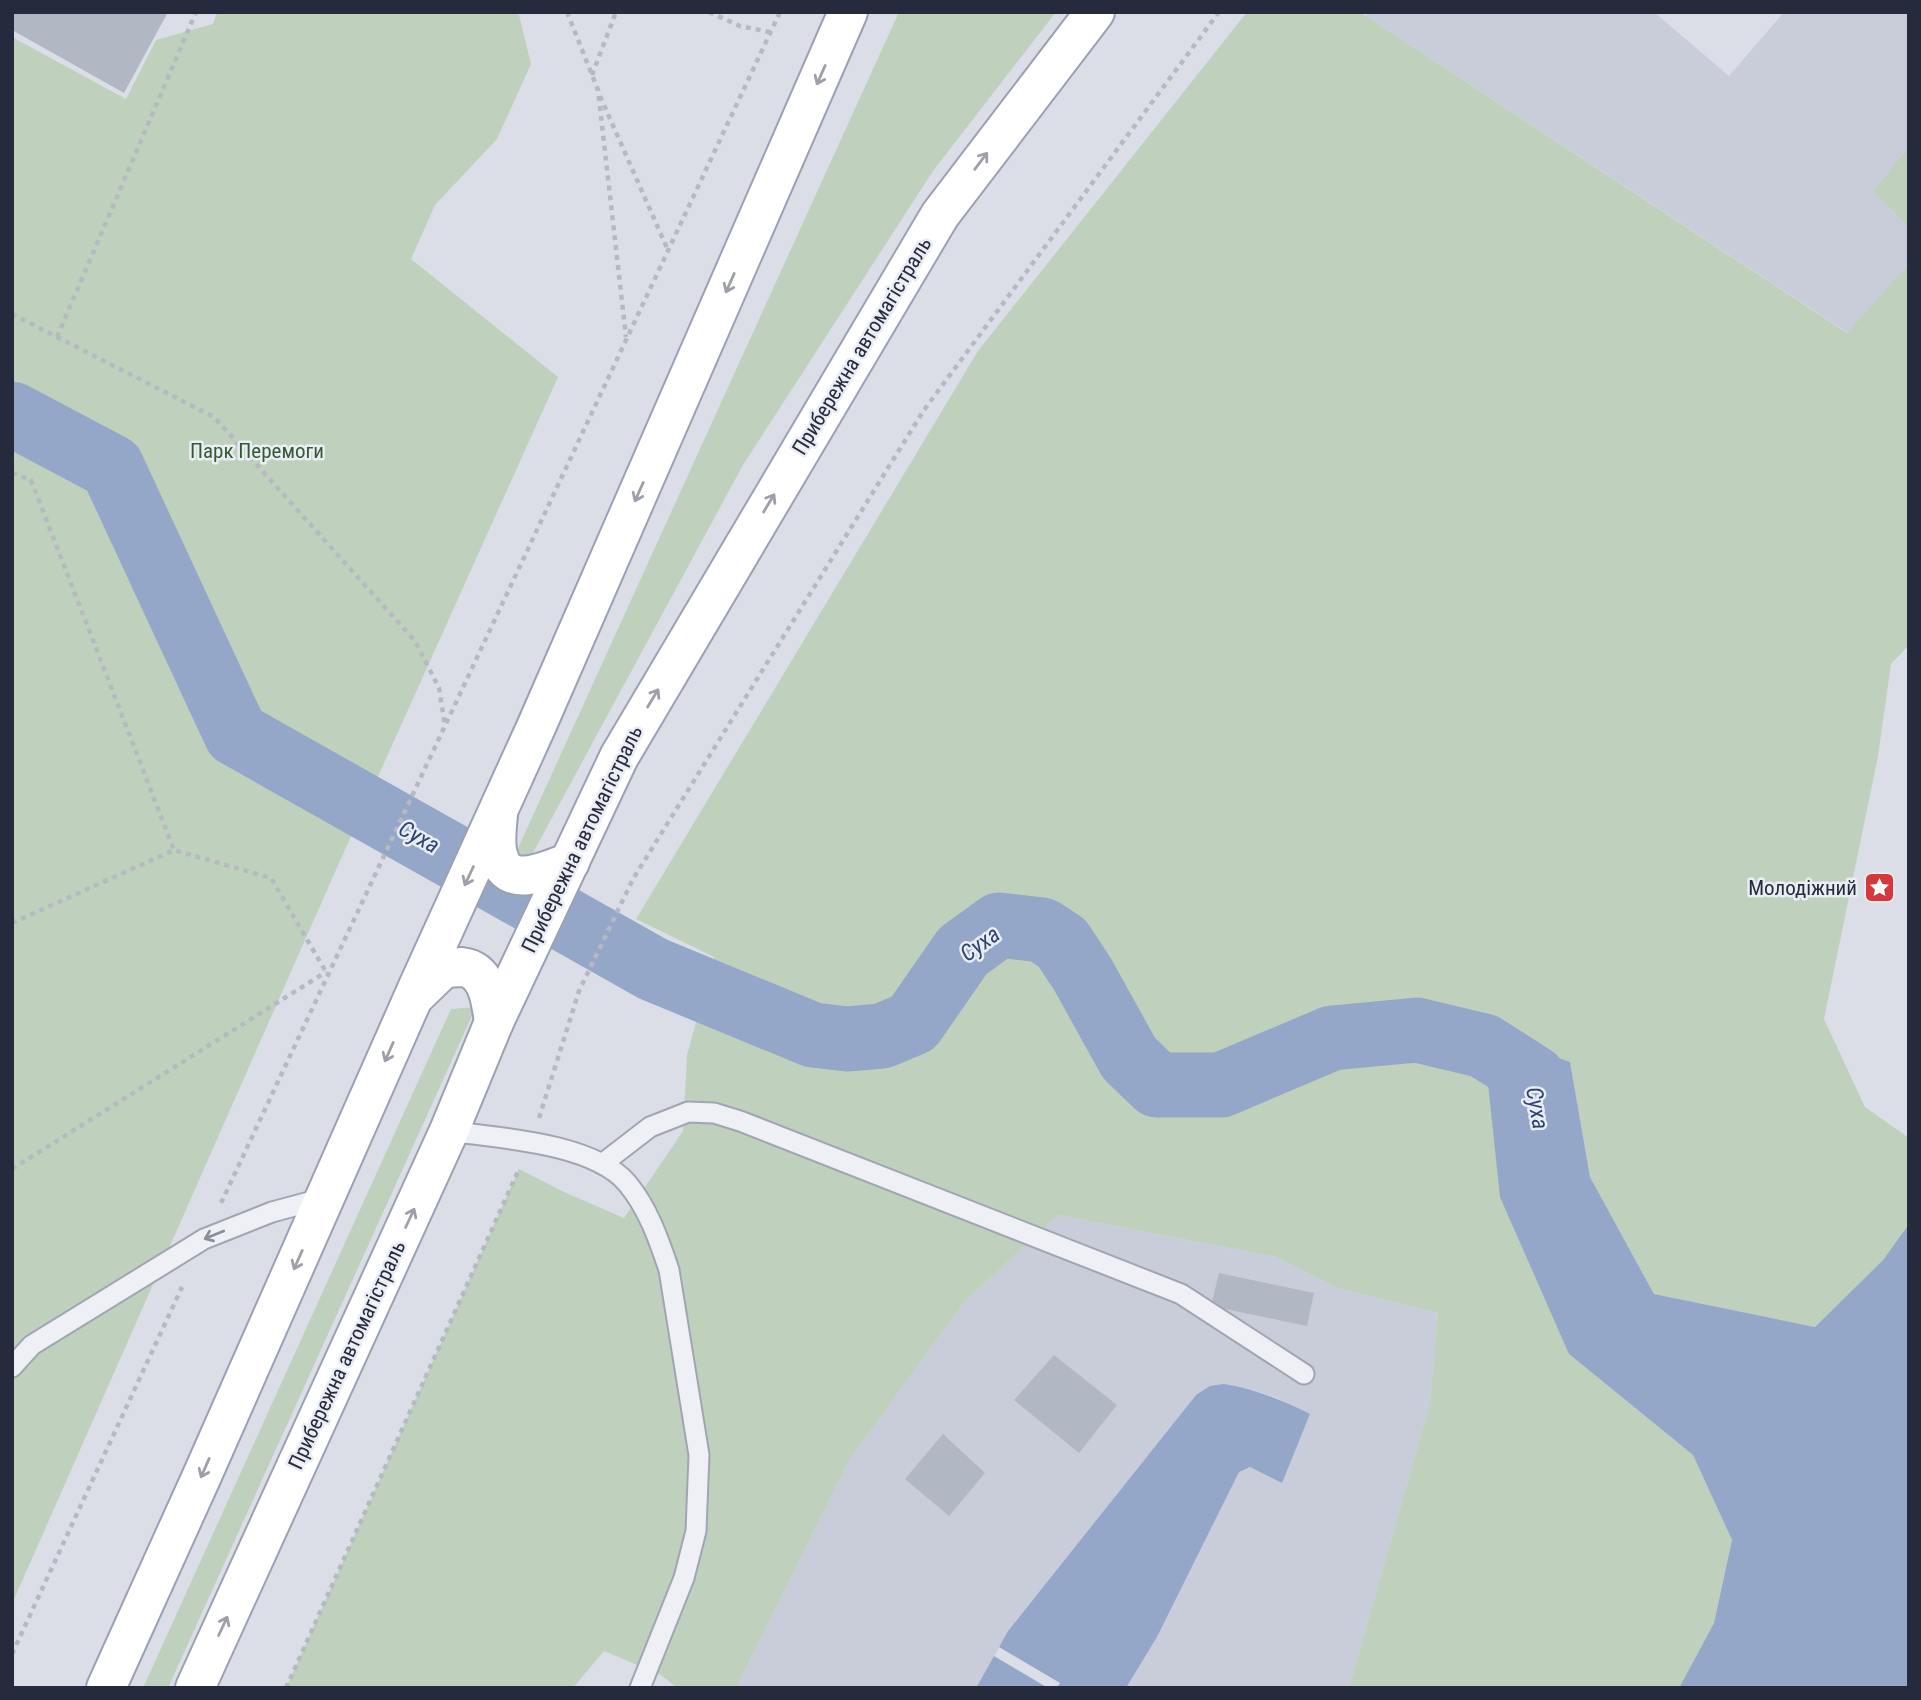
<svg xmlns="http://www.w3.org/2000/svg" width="1921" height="1700" font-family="'Roboto Condensed',sans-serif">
	<rect width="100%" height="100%" fill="#dbdee7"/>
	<g fill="#c9cdd9">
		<path d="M1368,12H1654L1729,76L1784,12H1909V146L1873,191L1909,228V263L1848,333L1366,16Z"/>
		<path d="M1058,1215L1276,1257L1337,1288L1438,1313L1430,1403L1349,1688H1126L1157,1637L1239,1471L1250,1467L1310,1415L1277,1398L1246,1388L1196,1395L1008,1631L976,1688H736L848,1462L964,1302Z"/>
	</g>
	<g fill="#bfd1bc">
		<path d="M217,12H512L519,15L531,64L497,139L435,205L411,259L558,377L339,863L12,1604V37L126,99L156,40L213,24Z"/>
		<path d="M899,12H1056L933,171L743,465L527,864L509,868Z"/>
		<path d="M1247,12H1359L1366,16L1847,333L1909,263V645L1891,664L1878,756L1824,1019L1865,1107L1909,1138V1224L1883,1260L1815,1327L1654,1294L1590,1177L1570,1063L1569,1354L1693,1455L1732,1540L1714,1623L1679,1688H1349L1430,1403L1438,1313L1337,1288L1276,1257L1058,1215L964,1302L848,1462L736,1688H677L661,1675L604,1651L573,1688H286L519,1169L564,1192L624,1218L683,1131L687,1055L714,957L636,919L978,351Z"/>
		<path d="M1909,146V228L1873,191Z"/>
		<path d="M476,1007L168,1688H143L451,1009Z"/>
	</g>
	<g fill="#94a7c9">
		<path d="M1493,1035L1570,1062L1590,1177L1654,1294L1815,1327L1883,1260L1909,1224V1688H1679L1714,1623L1732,1540L1693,1455L1569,1354L1500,1197L1484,1046Z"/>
		<path d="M1224,1384C1255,1389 1282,1400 1310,1414L1282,1483L1250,1467L1239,1472L1157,1637L1126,1688H976L1008,1631L1196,1395L1210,1386Z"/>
	</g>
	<path fill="#dbdee7" d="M999,1647L1060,1683L1057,1688H1048L994,1656Z"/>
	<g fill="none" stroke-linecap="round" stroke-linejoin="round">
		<path stroke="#94a7c9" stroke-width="65" d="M12,414L112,467L236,734L653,969L813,1035L847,1039L882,1036L913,1023L963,951L999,925L1042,930L1062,943L1083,975L1129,1058L1157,1085H1221L1332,1038L1417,1030L1484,1046L1534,1078L1538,1106"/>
	</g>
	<g fill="#b2b7c4">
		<path d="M12,12H168L124,93L12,30Z"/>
		<path d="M1219,1273L1314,1293L1307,1326L1211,1306Z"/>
		<path d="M1054,1355L1117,1405L1079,1453L1014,1400Z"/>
		<path d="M943,1434L985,1473L949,1516L905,1479Z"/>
	</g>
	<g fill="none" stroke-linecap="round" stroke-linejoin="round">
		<defs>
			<g id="lane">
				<path d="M449,1131C499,1138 593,1143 627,1183C648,1208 659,1240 669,1270L699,1455L696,1531L684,1578L640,1688"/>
				<path d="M602,1164L650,1127L688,1112L714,1113L740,1121L1181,1294L1304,1374"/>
				<path d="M12,1367L32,1345L204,1239L272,1212L324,1198"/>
			</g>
			<g id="primary">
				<path d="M498,814C497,827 494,845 499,858C509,890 548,870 570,862"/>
				<path d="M415,996L444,968C450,968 456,967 462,967C488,970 491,1001 494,1022"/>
				<path d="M106,1688L201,1478L417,989L537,725L848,12"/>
				<path d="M195,1688L449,1131L494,1022L619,757L940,215L1095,12"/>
			</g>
		</defs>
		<use href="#lane" stroke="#a1a5b1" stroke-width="23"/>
		<use href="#primary" stroke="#9aa1b3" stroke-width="42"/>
		<g stroke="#b6b9c1" stroke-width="4.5" stroke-dasharray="5 5" stroke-linecap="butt">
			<path d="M567,12L598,90L626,337"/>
			<path d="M709,12L740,26L770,32"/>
			<path d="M592,75L616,12"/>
			<path d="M600,96L667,248"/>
			<path d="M12,314L214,417L415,641L439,688L445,726"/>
			<path d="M57,337L196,12"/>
			<path d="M12,473L31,480L174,850"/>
			<path d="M12,923L174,850L271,878L326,972"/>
			<path d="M539,1118L579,991L633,879L924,410L1219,12"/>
			<path d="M12,1169L326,972"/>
			<path d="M221,1203L780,12"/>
			<path d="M12,1654L182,1287"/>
			<path d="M286,1688L519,1169"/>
		</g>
		<use href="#lane" stroke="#eef0f5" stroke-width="19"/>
		<use href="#primary" stroke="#fff" stroke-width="38"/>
	</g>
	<defs><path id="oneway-shaft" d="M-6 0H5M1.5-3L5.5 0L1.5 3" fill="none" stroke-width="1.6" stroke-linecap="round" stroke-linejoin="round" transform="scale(1.75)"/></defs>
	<g stroke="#9da0a8">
		<use href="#oneway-shaft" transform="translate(821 75) rotate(114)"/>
		<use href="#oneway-shaft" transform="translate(981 161) rotate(-53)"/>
		<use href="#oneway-shaft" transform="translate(730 283) rotate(114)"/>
		<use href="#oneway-shaft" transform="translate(639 492) rotate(114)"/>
		<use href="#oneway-shaft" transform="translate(769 503) rotate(-59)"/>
		<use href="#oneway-shaft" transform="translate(653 698) rotate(-59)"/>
		<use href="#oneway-shaft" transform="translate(469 876) rotate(115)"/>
		<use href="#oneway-shaft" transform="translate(389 1052) rotate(114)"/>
		<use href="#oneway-shaft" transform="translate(410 1218) rotate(-65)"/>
		<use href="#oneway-shaft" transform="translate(298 1260) rotate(114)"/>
		<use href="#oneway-shaft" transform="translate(205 1468) rotate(114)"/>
		<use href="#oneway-shaft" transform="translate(223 1626) rotate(-65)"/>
	</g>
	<use stroke="#8a8e99" href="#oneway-shaft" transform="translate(214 1235) rotate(158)"/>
	<defs>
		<symbol id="sight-square" viewBox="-11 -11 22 22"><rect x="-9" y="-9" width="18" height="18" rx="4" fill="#d4383c" stroke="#ebedf4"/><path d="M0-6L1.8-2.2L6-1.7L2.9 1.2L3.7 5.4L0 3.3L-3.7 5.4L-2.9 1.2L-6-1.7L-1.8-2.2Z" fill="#fff"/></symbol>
	</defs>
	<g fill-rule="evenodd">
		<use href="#sight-square" x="1862" y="870" width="35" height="35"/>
	</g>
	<g text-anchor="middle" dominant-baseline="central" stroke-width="5" stroke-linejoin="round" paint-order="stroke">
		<g font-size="21" fill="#252b3d" stroke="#ebedf4">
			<text transform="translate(862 346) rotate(-59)">Прибережна автомагістраль</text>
			<text transform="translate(582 839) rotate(-64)">Прибережна автомагістраль</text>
			<text transform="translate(347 1355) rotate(-65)">Прибережна автомагістраль</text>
		</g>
		<g font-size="21" fill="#345a31" stroke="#ebedf4">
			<text x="257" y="451">Парк Перемоги</text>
		</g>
		<g font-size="21" fill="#252b3d" stroke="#ebedf4" text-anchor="end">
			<text x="1857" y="888">Молодіжний</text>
		</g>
		<g font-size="23" font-style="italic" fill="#2d4373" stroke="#ebedf4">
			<text transform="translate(419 837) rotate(29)">Суха</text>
			<text transform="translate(980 944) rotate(-36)">Суха</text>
			<text transform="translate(1537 1108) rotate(80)">Суха</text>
		</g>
	</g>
	<rect width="1921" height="1700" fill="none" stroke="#252b3d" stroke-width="28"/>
</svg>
